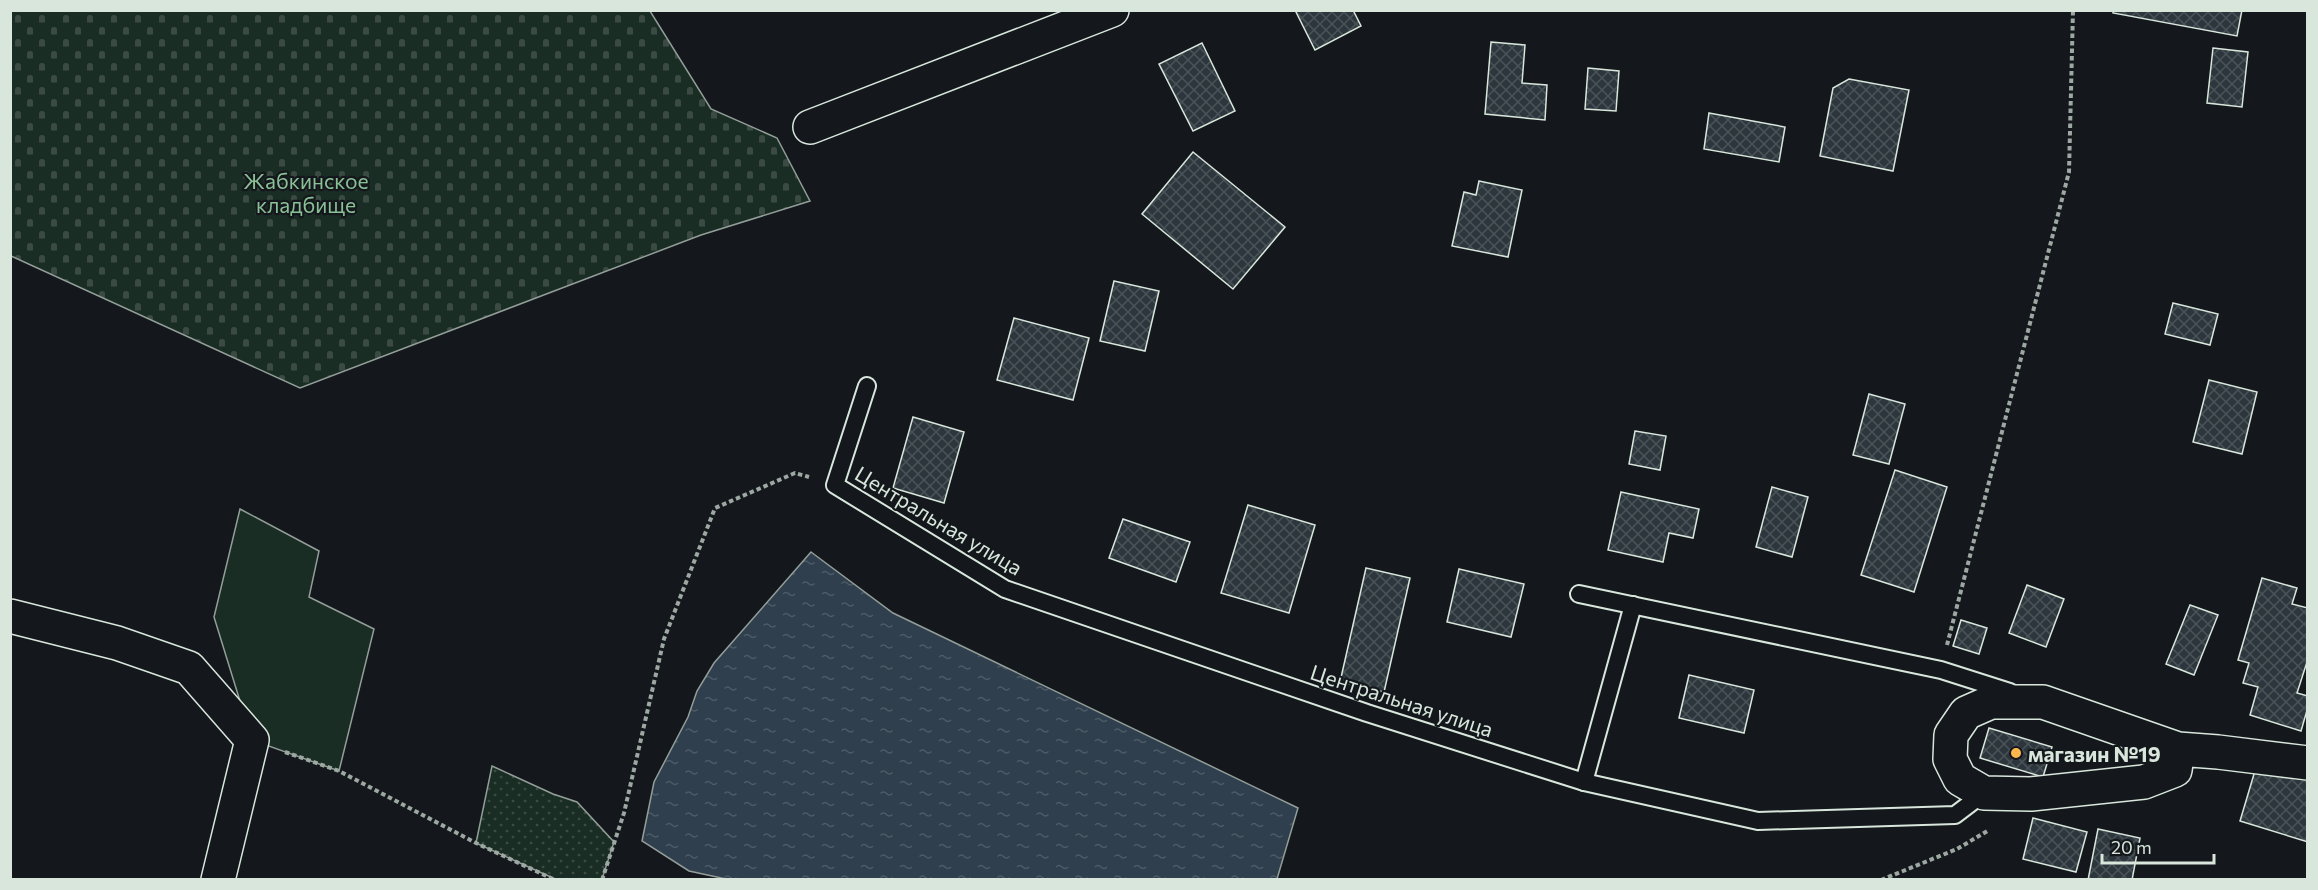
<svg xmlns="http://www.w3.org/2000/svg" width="2318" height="890" font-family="Commissioner,sans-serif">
	<defs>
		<pattern id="green-dots" width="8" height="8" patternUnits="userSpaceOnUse" patternTransform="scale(1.5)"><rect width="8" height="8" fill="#1a2d24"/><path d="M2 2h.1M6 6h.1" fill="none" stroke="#3b4b43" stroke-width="1.8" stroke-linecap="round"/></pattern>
		<pattern id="cemetery-stones" width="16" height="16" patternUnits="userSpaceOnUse" patternTransform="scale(1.5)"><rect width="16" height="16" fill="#1a2d24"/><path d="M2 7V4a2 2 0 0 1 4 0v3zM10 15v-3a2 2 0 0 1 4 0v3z" fill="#3b4b43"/></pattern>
		<pattern id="water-ripples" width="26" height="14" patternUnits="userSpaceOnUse" patternTransform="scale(1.5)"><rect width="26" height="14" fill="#2f3f4d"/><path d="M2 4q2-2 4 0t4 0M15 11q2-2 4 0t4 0" fill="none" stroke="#4c5b66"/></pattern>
		<pattern id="building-cross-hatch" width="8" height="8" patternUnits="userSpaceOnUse" patternTransform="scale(1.5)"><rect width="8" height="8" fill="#2c363c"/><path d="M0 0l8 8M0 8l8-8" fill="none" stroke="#4a5358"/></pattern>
	</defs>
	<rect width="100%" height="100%" fill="#14181c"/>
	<path fill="url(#green-dots)" stroke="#939e99" stroke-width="1.5" d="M492,766L553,794L577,802L614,842L602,879H555L476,843Z"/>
	<path fill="url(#cemetery-stones)" stroke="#939e99" stroke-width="1.5" d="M11,10L650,11L711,109L777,138L810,201L701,235L300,388L11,256Z"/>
	<path fill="#1a2d24" stroke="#939e99" stroke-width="1.5" d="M240,509L319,551L309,597L374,629L339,771L252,740L214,617Z"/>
	<path fill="url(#water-ripples)" stroke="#939e99" stroke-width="1.5" d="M811,552L893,613L1298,808L1277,879H726L689,871L642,841L654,782L688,717L697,691L714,663Z"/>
	<g fill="url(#building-cross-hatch)" stroke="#d8e6dc" stroke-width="1.5">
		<path d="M1295,10H1353L1361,26L1315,50Z"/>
		<path d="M2113,10H2242L2237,36L2113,13Z"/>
		<path d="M1491,42L1525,45L1522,83L1547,85L1545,120L1485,114Z"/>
		<path d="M1202,43L1235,111L1193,131L1159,64Z"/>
		<path d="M2213,48L2248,52L2242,107L2207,103Z"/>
		<path d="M1588,68L1619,71L1616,111L1585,109Z"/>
		<path d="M1849,79L1909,90L1893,171L1820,156L1833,88Z"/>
		<path d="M1709,113L1785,127L1779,162L1704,149Z"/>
		<path d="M1193,152L1285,227L1233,289L1142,214Z"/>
		<path d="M1479,181L1522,190L1508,257L1452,246L1464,192L1476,195Z"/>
		<path d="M1114,281L1159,291L1145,351L1100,341Z"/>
		<path d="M2173,303L2218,314L2210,345L2165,334Z"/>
		<path d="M1014,318L1089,338L1073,400L997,380Z"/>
		<path d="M2209,380L2257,392L2242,454L2193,442Z"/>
		<path d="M1869,394L1905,404L1889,464L1853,455Z"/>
		<path d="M913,417L964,432L944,503L893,488Z"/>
		<path d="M1635,431L1666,436L1660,470L1629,464Z"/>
		<path d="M1895,470L1947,487L1914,592L1861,575Z"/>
		<path d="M1772,487L1808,497L1792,557L1756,547Z"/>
		<path d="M1621,492L1699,509L1693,538L1669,533L1663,562L1608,550Z"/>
		<path d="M1248,505L1315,525L1289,613L1221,593Z"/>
		<path d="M1123,519L1190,542L1176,582L1109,558Z"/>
		<path d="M1366,568L1410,578L1384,692L1340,682Z"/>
		<path d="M1459,569L1524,584L1511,637L1447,622Z"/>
		<path d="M2262,578L2297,588L2292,604L2308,608V659L2297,693L2308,696V707L2301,731L2250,715L2258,687L2243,683L2249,663L2238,660Z"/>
		<path d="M2027,585L2064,599L2046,647L2009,633Z"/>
		<path d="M2190,605L2218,615L2194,675L2166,664Z"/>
		<path d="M1961,620L1987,628L1979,654L1953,646Z"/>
		<path d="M1689,675L1754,690L1744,733L1679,718Z"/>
		<path d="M1989,728L2052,747L2043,777L1980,758Z"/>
		<path d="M2257,764L2308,780V842L2240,821Z"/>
		<path d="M2033,818L2087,832L2076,872L2023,859Z"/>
		<path d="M2098,829L2140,838L2132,880H2088Z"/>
	</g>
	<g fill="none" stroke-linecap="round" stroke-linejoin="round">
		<defs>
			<g id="lane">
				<path d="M867,386L835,485L1005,589L1367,713L1584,782L1758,821L1955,815L1984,793"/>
				<path d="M1579,594L1941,670L2010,692"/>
				<path d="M1584,782L1633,605"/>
			</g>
			<g id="street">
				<path d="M810,127L1112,10"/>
				<path d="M10,616L117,643L189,668L252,740L218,880"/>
				<path d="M2178,749L2175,770L2144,782L2031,794L1984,793L1960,779L1950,759L1951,735L1966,713L1991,702H2043L2178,749L2218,752L2308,763"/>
			</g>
		</defs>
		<use href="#lane" stroke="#d8e6dc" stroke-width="20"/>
		<use href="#street" stroke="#d8e6dc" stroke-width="36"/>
		<g stroke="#9da8a2" stroke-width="4" stroke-dasharray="4.5 3" stroke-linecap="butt">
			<path d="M1947,645L2069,172L2073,10"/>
			<path d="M285,752L339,771L476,843L555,880"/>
			<path d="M602,880L624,813L664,639L715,508L795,473L809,477"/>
			<path d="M1881,880L1957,849L1989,830"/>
		</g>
		<use href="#lane" stroke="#14181c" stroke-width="16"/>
		<use href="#street" stroke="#14181c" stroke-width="33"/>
	</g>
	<circle fill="#ffb74d" stroke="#14181c" stroke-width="2" cx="2016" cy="753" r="6"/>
	<g text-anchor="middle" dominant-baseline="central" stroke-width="4.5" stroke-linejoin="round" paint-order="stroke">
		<g font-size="21" fill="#8ac095" stroke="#14181c">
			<text x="306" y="180">Жабкинское<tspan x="306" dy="24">кладбище</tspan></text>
		</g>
		<g font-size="21" fill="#d8e6dc" stroke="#14181c">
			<text transform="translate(939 520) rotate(31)">Центральная улица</text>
			<text transform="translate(1402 700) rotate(18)">Центральная улица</text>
		</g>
		<g font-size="21" font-weight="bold" fill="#d8e6dc" stroke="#14181c" text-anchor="start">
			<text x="2028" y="753">магазин №19</text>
		</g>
	</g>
	<rect width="2318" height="890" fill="none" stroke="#d8e6dc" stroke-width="24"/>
	<path d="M2102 854v9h112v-9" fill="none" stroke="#d8e6dc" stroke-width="3"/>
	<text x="2111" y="854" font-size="18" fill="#d8e6dc" stroke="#14181c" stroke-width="4.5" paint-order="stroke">20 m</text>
</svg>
